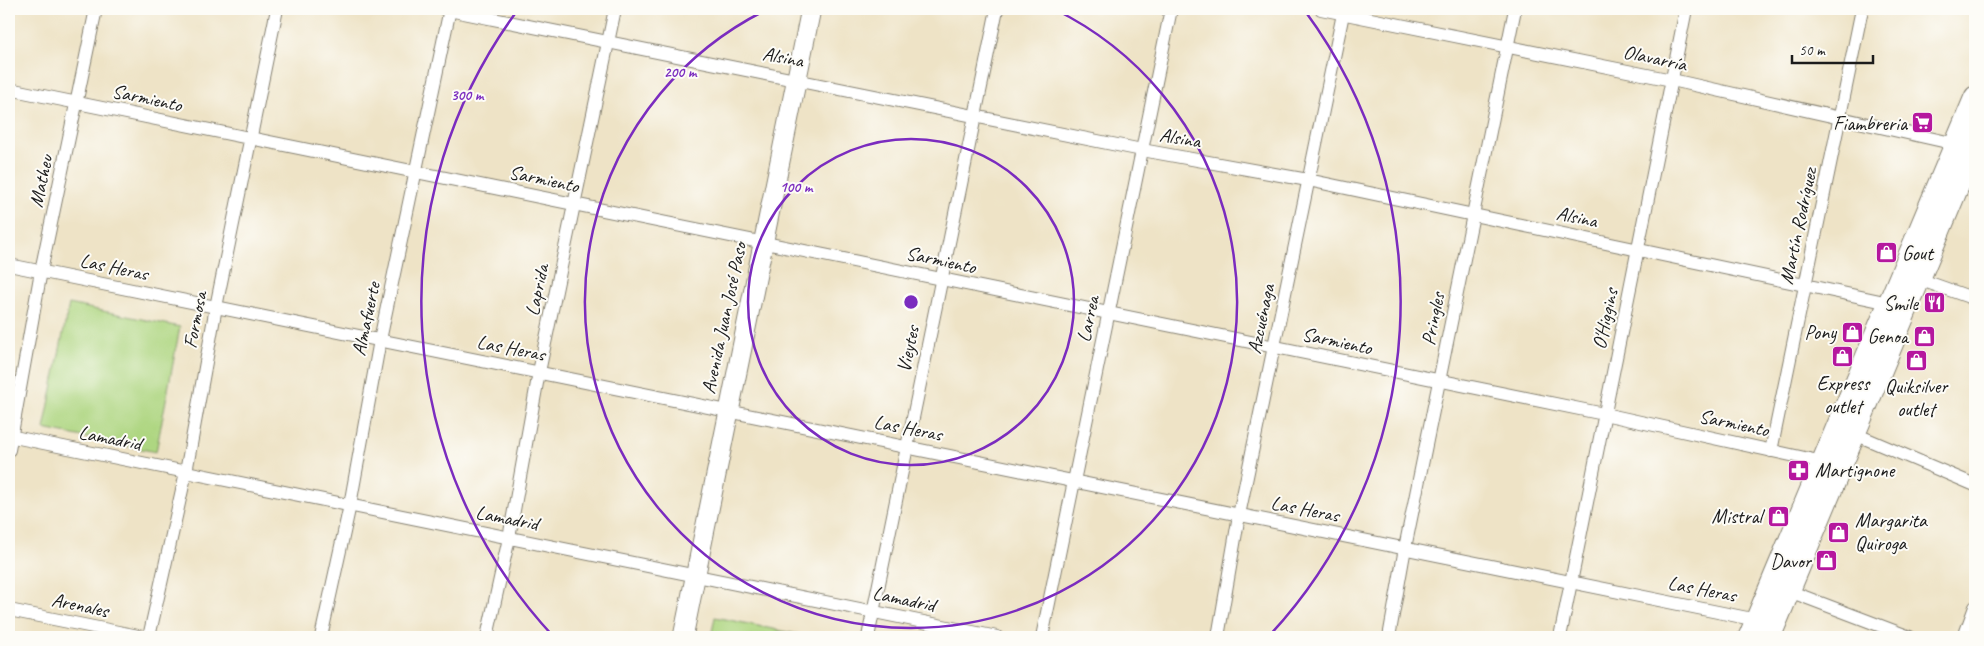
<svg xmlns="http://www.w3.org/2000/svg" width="1984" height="646" font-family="Caveat,sans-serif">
	<rect width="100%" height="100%" fill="#fdfcf7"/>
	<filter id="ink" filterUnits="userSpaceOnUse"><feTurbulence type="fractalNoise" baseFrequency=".02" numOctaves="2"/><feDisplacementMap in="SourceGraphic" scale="10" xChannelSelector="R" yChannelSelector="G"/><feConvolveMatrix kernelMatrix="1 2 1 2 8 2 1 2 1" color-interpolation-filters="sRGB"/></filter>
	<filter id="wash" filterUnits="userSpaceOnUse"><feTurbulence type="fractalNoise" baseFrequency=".0096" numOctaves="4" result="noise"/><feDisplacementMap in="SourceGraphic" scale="20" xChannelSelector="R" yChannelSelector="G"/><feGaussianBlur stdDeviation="1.12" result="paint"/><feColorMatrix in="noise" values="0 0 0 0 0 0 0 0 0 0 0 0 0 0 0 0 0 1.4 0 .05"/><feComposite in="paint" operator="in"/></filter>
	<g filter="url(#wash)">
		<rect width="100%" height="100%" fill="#eee3c6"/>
		<g fill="#aed681" stroke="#65794e">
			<path d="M69,304L180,327L156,452L44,429Z"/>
			<path d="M715,617L811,637H711Z"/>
		</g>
	</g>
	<g filter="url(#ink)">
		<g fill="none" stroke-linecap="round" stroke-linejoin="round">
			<defs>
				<g id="street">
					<path d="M444,9L1142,150L1308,180L1894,304"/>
					<path d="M1321,9L1672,80L1956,144L1975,129"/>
					<path d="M9,89L1604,414L1823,462L1827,458"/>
					<path d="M9,265L1757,620L1760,617"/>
					<path d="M1913,277L1975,299"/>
					<path d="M9,436L997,637"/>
					<path d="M1850,438L1855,434L1975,485"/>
					<path d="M9,450L41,271L96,9"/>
					<path d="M1771,451L1862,9"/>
					<path d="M1786,594L1789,591L1910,637"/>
					<path d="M9,610L143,637"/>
					<path d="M149,637L186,472L216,307L277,9"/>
					<path d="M321,637L350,505L380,340L450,9"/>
					<path d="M487,637L509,538L539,372L615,9"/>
					<path d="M868,637L997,9"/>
					<path d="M1042,637L1171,9"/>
					<path d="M1218,637L1239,515L1344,9"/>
					<path d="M1389,637L1405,548L1515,9"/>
					<path d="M1560,637L1686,9"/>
					<path d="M1964,637L1975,607"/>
				</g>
				<path id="secondary" d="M683,637L811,9"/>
				<g id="primary">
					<path d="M1749,637L1975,97"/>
					<path d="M1770,637L1975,146"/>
				</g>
			</defs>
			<use href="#street" stroke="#858071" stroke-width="14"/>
			<use href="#secondary" stroke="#858071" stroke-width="21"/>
			<use href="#primary" stroke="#858071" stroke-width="23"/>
			<use href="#street" stroke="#fff" stroke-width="12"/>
			<use href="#secondary" stroke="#fff" stroke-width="19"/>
			<use href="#primary" stroke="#fff" stroke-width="21"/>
		</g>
	</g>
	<g fill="none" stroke="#7b2cbf" stroke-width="2.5">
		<circle cx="911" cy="302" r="163"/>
		<path d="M1054 9A326 326 0 1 1 768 9"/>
		<path d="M553 636A490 490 0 0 1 517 11M1305 11A490 490 0 0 1 1269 636"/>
	</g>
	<defs>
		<symbol id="supermarket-square" viewBox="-11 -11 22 22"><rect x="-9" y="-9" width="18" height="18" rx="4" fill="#b5179e" stroke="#fdfcf7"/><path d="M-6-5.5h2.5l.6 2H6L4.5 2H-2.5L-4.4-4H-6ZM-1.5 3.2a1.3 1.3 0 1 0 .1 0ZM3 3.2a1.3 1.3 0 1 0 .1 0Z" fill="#fff"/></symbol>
		<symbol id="shop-square" viewBox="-11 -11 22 22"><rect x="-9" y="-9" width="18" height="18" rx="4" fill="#b5179e" stroke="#fdfcf7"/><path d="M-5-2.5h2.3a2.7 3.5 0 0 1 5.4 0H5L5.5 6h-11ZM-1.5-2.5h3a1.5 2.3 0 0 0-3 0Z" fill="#fff"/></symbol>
		<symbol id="restaurant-square" viewBox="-11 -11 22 22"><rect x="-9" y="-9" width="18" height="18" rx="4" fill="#b5179e" stroke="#fdfcf7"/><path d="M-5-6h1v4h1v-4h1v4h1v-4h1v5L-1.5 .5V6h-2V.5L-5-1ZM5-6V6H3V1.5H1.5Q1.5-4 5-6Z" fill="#fff"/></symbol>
		<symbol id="pharmacy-square" viewBox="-11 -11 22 22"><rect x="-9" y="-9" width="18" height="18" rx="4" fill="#b5179e" stroke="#fdfcf7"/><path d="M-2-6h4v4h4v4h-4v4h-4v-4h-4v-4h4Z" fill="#fff"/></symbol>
	</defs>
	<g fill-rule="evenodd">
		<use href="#supermarket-square" x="1910" y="110" width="25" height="25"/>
		<use href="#shop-square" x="1874" y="240" width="25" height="25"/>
		<use href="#restaurant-square" x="1922" y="290" width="25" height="25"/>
		<use href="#shop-square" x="1840" y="320" width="25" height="25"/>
		<use href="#shop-square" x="1912" y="324" width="25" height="25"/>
		<use href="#shop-square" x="1830" y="344" width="25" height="25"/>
		<use href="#shop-square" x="1904" y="348" width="25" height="25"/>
		<use href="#pharmacy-square" x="1786" y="458" width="25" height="25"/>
		<use href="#shop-square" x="1766" y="504" width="25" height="25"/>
		<use href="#shop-square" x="1826" y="520" width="25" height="25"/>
		<use href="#shop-square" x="1814" y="548" width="25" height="25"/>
	</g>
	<g text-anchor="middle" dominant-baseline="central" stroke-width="4" stroke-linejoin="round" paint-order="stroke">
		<g font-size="20" fill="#1c1c1c" stroke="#fdfcf7">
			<text transform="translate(783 57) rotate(11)">Alsina</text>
			<text transform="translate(1655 58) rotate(12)">Olavarría</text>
			<text transform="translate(147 98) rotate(12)">Sarmiento</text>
			<text transform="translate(1180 138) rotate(10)">Alsina</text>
			<text transform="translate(544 179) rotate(12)">Sarmiento</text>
			<text transform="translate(41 181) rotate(-78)">Matheu</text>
			<text transform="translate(1577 217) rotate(12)">Alsina</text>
			<text transform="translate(1798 226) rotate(-78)">Martín Rodríguez</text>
			<text transform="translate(941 260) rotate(12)">Sarmiento</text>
			<text transform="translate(114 267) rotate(12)">Las Heras</text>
			<text transform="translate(537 290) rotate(-78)">Laprida</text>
			<text transform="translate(724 318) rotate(-78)">Avenida Juan José Paso</text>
			<text transform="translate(366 319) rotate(-78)">Almafuerte</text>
			<text transform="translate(1088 319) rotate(-78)">Larrea</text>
			<text transform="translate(1261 319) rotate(-78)">Azcuénaga</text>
			<text transform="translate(1433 319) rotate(-79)">Pringles</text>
			<text transform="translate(1605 319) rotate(-78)">O'Higgins</text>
			<text transform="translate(195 320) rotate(-79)">Formosa</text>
			<text transform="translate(1337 341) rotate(12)">Sarmiento</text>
			<text transform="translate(511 348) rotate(11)">Las Heras</text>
			<text transform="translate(908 349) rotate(-78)">Vieytes</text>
			<text transform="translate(1734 423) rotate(12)">Sarmiento</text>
			<text transform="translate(908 428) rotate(11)">Las Heras</text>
			<text transform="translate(110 438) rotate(11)">Lamadrid</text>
			<text transform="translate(1305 509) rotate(11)">Las Heras</text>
			<text transform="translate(507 518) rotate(11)">Lamadrid</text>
			<text transform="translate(1702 589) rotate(11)">Las Heras</text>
			<text transform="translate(904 599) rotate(12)">Lamadrid</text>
			<text transform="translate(80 605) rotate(12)">Arenales</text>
		</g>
		<g font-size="20" fill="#1c1c1c" stroke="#fdfcf7" text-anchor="end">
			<text x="1907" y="123">Fiambreria</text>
			<text x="1902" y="253" text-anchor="start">Gout</text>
			<text x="1918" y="303">Smile</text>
			<text x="1836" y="332">Pony</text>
			<text x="1908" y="336">Genoa</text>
			<text x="1843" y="383" text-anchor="middle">Express<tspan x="1843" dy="23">outlet</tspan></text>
			<text x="1916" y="386" text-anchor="middle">Quiksilver<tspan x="1916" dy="23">outlet</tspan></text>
			<text x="1815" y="470" text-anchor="start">Martignone</text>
			<text x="1762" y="516">Mistral</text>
			<text x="1855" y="520" text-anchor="start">Margarita<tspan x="1855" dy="23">Quiroga</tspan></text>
			<text x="1811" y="561">Davor</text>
		</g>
	</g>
	<circle cx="911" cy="302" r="8" fill="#7b2cbf" stroke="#fdfcf7" stroke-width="2.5"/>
	<g font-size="15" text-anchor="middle" font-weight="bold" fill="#7b2cbf" stroke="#fdfcf7" stroke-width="4" stroke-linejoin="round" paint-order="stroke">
		<text x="680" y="77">200 m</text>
		<text x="467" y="100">300 m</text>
		<text x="796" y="192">100 m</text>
	</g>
	<rect width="1984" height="646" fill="none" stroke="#fdfcf7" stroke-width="30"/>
	<path d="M1792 55v8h81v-8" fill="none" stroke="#1c1c1c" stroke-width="2.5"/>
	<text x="1799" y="55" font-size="15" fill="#1c1c1c" stroke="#fdfcf7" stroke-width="4" paint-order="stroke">50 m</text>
</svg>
